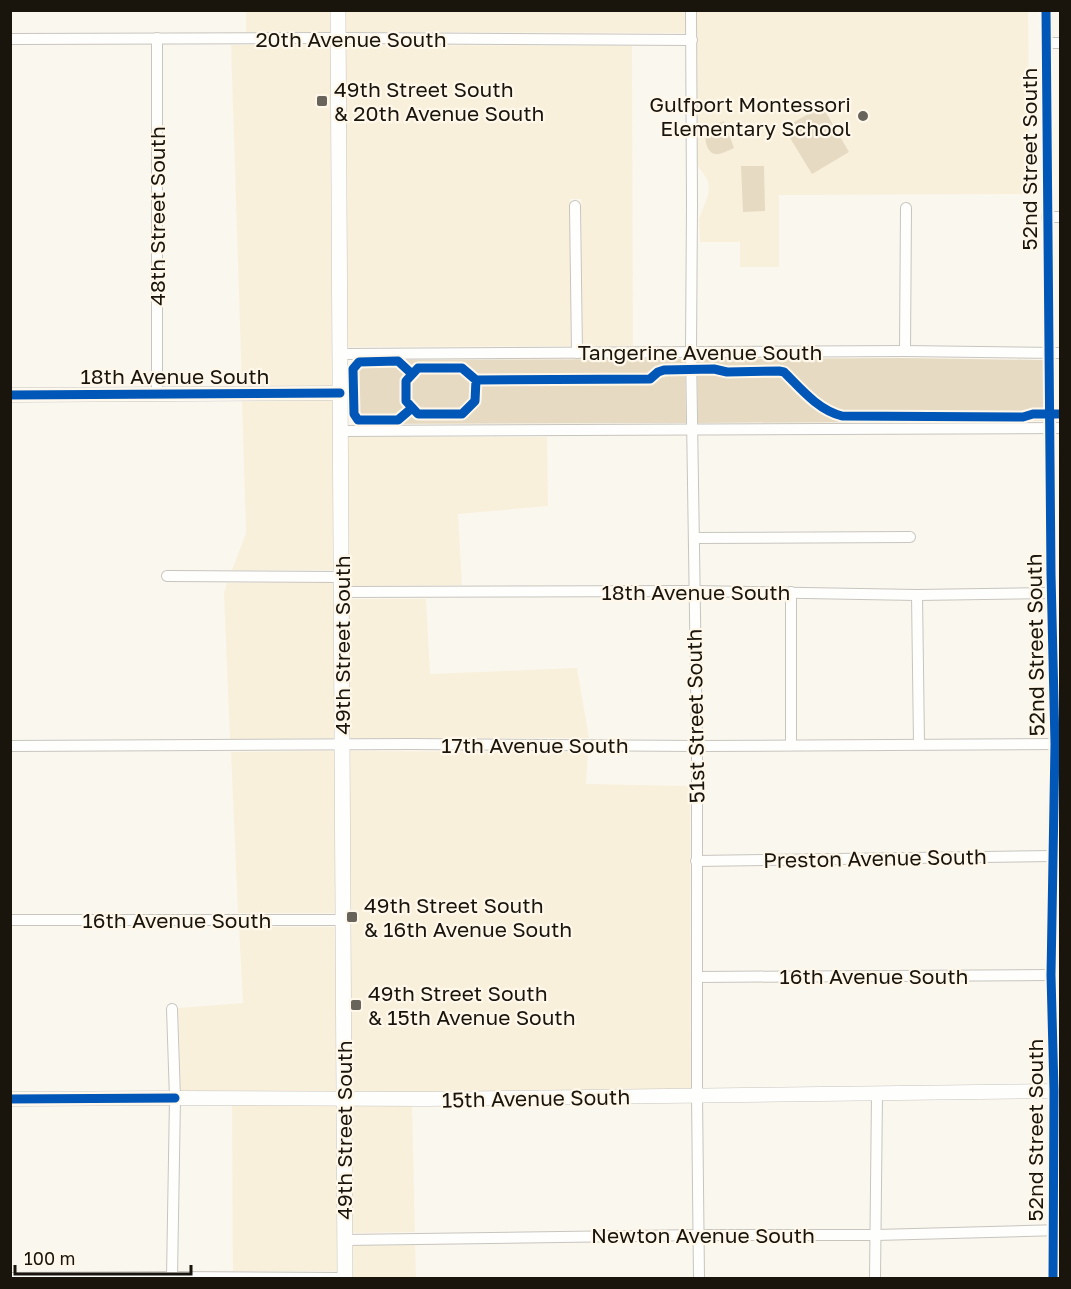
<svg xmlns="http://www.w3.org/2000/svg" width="1071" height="1289" font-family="'Golos Text',sans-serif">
	<rect width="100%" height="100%" fill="#faf7ef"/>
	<g fill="#f9f0dc">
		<rect x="246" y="11" width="86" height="21"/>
		<path d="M344,11H685V33L344,32Z"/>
		<path d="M696,11H1028L1030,194L779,195V267H740V242H700L699,219L708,195L709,186L707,179L698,166Z"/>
		<path d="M231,45H332L334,386L242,387Z"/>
		<path d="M345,45L632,46L633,346H583L581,199H570L571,346L346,347Z"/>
		<path d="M242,400H334L335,570H232L246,533Z"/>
		<path d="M346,437H547L548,506L458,514L462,585L347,586Z"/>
		<path d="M227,583H335L336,738L230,739L224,593Z"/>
		<path d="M347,599H426L430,674L577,668L589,738H348Z"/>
		<path d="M336,751L337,913H238L231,752Z"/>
		<path d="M348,751L588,752L586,784L690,786L691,1089L425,1092H350Z"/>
		<path d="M239,927H337V1092L181,1091L178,1008L243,1003Z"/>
		<path d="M232,1105H337L339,1271H233Z"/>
		<path d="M350,1105L412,1106L415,1232L351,1233Z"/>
		<path d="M415,1245L416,1278H351V1246Z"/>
	</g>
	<g fill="#e6dac2">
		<path d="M822,106L849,152L812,174L784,128Z"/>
		<path d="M724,121L734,148C729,150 720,155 715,154C705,152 704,135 707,128Z"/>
		<path d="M741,166H764L765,211L743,212Z"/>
		<path d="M905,358L1043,360L1044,421L698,423L697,359Z"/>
		<path d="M685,359L686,423L356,424L351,420L347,412V368L352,361L355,360Z"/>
	</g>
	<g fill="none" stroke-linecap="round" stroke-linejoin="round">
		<defs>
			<g id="minor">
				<path d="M691,10L692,204L691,352L697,746V1095L699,1278"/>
				<path d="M1046,10L1051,574L1055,744L1051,975L1054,1091L1053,1278"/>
				<path d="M157,38V394"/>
				<path d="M10,39L339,38L692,40"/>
				<path d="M1046,43H1060"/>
				<path d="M575,206L577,353"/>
				<path d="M1047,217H1060"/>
				<path d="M905,351L906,208"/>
				<path d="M340,354L905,351L1060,353"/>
				<path d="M340,431L1060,428"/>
				<path d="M694,538L910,537"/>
				<path d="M167,576L341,577"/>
				<path d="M341,592L694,591L917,595L1052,593"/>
				<path d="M791,592V745"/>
				<path d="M917,595L919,744"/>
				<path d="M10,746L411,744L697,746L1060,744"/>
				<path d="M696,861L1054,856"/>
				<path d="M10,920H343"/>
				<path d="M697,977L1051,975"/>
				<path d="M172,1009L175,1098L172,1277"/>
				<path d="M345,1240L699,1235H876L1060,1230"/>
				<path d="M10,1278L172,1277L345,1278"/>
				<path d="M875,1278L877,1094"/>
			</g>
			<g id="tertiary">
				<path d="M10,395L340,393"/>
				<path d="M10,1099L175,1098L425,1099L1060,1091"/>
			</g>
			<path id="secondary" d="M338,10L345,1278"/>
		</defs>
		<use href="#minor" stroke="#c8c5be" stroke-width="12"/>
		<use href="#tertiary" stroke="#c8c5be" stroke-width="15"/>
		<use href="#secondary" stroke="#c8c5be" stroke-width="16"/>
		<use href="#minor" stroke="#fefefd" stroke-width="10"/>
		<use href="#tertiary" stroke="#fefefd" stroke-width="14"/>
		<use href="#secondary" stroke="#fefefd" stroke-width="15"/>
		<defs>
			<g id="cycleway">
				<path d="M1046,10L1051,574L1055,744L1051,975L1054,1091L1053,1278"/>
				<path d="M412,374L398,361L359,362L353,369L354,414L358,420H398L412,408"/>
				<path d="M476,380L475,401L462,414H418L406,401V381L418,368H462L476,380L650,379L658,372L664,370L714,369L727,372L779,371L784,372C801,389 818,410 842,416L1023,417L1033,414H1060"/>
				<path d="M10,395L340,393"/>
				<path d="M10,1099L175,1098"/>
			</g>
		</defs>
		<use href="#cycleway" stroke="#fff8ea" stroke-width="13"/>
		<use href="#cycleway" stroke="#0057b8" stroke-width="9"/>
	</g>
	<g fill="#68645c" stroke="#fff8ea" stroke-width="2">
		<rect x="316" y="95" width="12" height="12" rx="3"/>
		<circle cx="863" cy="116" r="6"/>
		<rect x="346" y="911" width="12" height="12" rx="3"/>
		<rect x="350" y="999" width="12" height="12" rx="3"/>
	</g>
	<g text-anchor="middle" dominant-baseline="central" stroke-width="4.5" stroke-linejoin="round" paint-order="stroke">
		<g font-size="21" fill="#19150d" stroke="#fff8ea">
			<text x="351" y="39">20th Avenue South</text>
			<text transform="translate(1029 159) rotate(-90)">52nd Street South</text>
			<text transform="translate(157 216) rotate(-90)">48th Street South</text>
			<text x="700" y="352">Tangerine Avenue South</text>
			<text x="175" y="376">18th Avenue South</text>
			<text x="696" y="592">18th Avenue South</text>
			<text transform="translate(342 645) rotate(-90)">49th Street South</text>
			<text transform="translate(1035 645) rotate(-91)">52nd Street South</text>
			<text transform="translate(695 716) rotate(-91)">51st Street South</text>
			<text x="535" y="745">17th Avenue South</text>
			<text transform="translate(875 858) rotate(-1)">Preston Avenue South</text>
			<text x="177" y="920">16th Avenue South</text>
			<text x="874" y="976">16th Avenue South</text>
			<text transform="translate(536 1098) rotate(-1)">15th Avenue South</text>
			<text transform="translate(344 1130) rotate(-90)">49th Street South</text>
			<text transform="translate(1035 1130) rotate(-90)">52nd Street South</text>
			<text x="703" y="1235">Newton Avenue South</text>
		</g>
		<g font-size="21" fill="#19150d" stroke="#fff8ea" text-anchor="start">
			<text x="334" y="89">49th Street South<tspan x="334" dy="24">&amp; 20th Avenue South</tspan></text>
			<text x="851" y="104" text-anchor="end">Gulfport Montessori<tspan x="851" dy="24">Elementary School</tspan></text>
			<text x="364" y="905">49th Street South<tspan x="364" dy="24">&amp; 16th Avenue South</tspan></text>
			<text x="368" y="993">49th Street South<tspan x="368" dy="24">&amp; 15th Avenue South</tspan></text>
		</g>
	</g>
	<rect width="1071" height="1289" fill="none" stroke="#19150d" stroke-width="24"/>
	<path d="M15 1265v9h176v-9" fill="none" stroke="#19150d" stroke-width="3"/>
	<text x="24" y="1265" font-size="18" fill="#19150d" stroke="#fff8ea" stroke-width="4.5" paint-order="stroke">100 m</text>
</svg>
